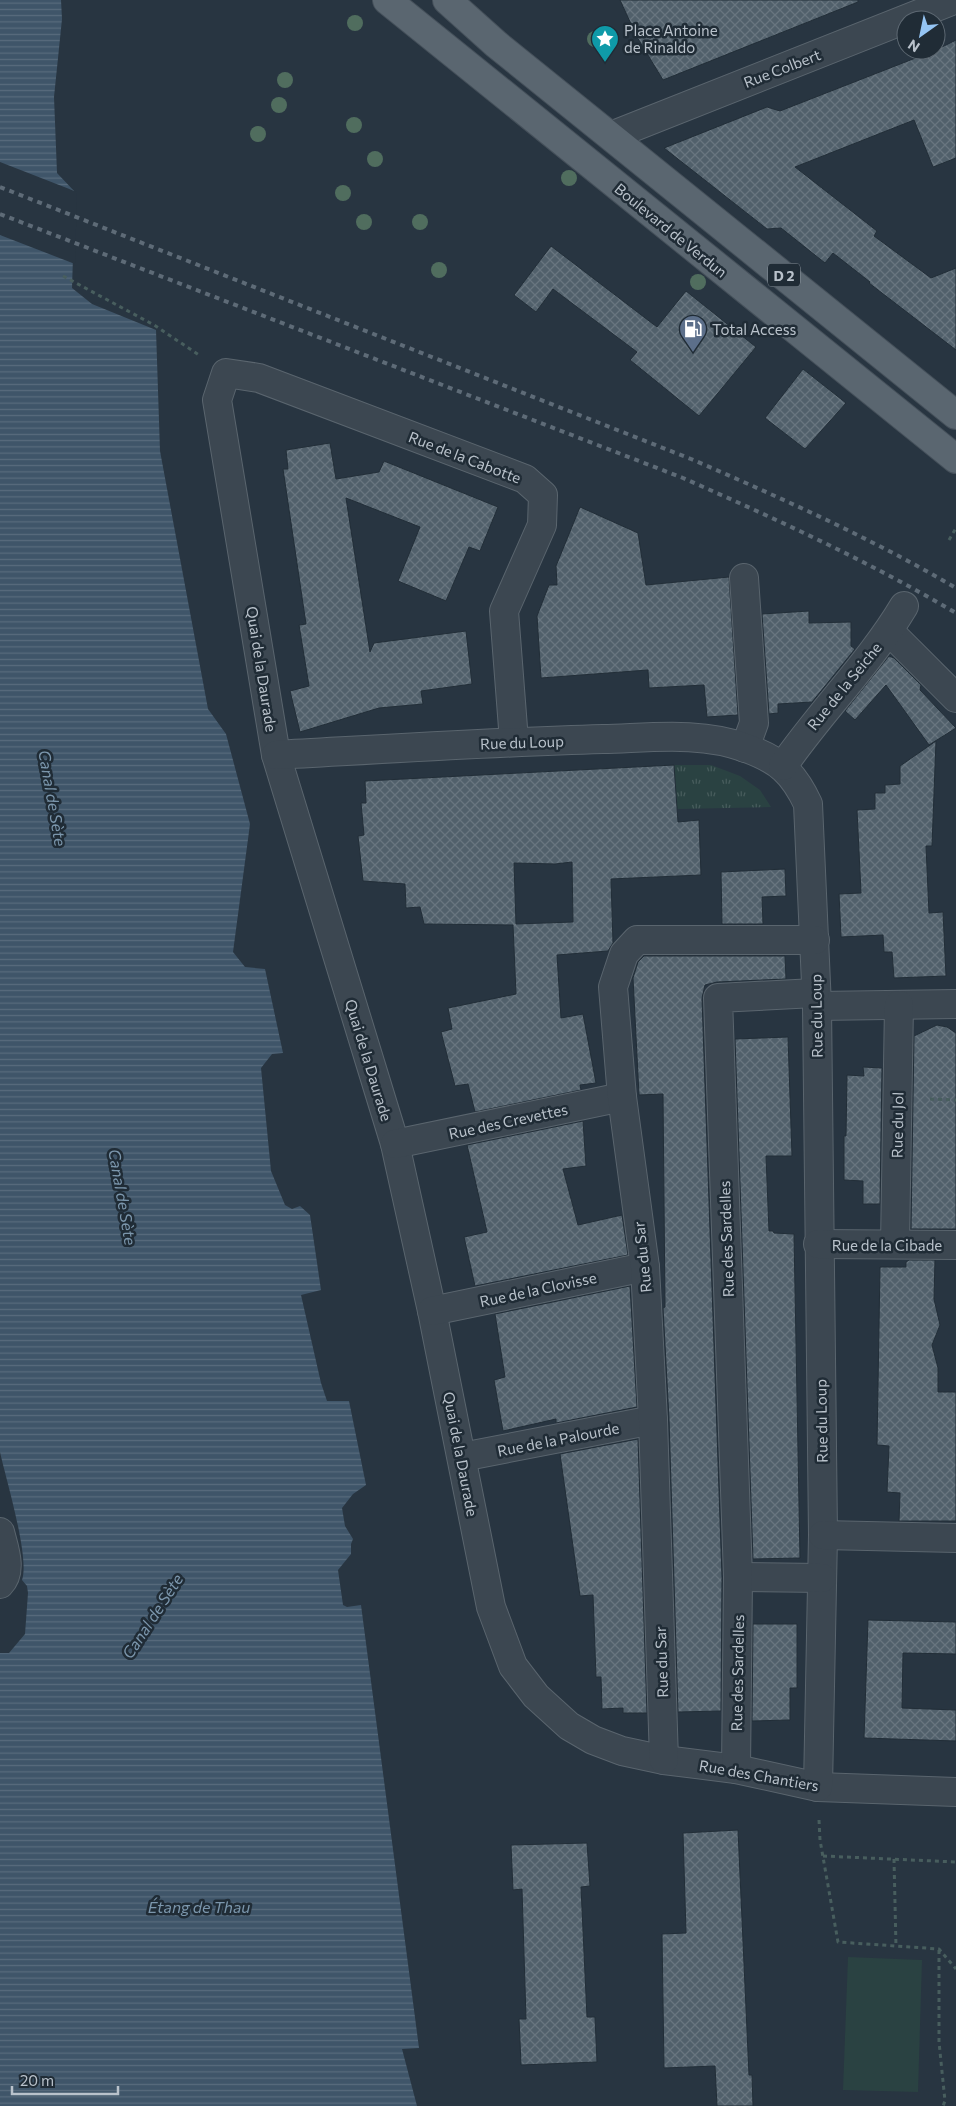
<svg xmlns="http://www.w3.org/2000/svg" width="956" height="2106" font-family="Commissioner,sans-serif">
	<defs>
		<pattern id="park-tufts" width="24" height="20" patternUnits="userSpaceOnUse" patternTransform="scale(1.25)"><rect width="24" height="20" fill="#2a4242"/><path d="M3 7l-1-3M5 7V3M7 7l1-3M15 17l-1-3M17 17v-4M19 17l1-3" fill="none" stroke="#475c5c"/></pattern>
		<pattern id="water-rules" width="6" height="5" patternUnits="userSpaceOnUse" patternTransform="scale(1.25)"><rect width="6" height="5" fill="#3f5569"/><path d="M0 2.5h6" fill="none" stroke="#596c7d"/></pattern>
		<pattern id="building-cross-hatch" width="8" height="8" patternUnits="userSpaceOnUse" patternTransform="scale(1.25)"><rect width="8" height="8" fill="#51606b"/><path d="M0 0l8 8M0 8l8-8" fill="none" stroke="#68757f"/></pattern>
	</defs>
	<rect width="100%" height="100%" fill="#283541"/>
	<path fill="#2a4242" d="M848,1957L922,1960L918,2092L843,2090Z"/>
	<path fill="url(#park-tufts)" d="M674,765H711L740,776L760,790L771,807L677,809Z"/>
	<path fill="url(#water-rules)" d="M0,0H61L62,19L54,97L57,173L75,192L72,288L92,304L156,330L160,451L208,709L226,734L250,824L233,952L245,967L265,969L283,1053L272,1054L261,1068L271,1171L285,1205L292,1209L300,1206L310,1215L321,1290L301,1295L321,1383L327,1401H349L366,1485L353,1494L342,1508L345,1526L353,1539L351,1544V1554L338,1570L343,1605L347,1607L361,1605L419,2048L402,2049L417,2106H0V1653H9L25,1634L28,1593L27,1586L22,1580C30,1558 6,1479 0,1452Z"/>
	<path fill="#283541" d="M0,162L77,192L75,264L0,235Z"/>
	<g fill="url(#building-cross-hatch)" stroke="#222e38" fill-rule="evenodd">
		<path d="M620,0H858V2L663,80L637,37Z"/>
		<path d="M956,40V158L933,167L914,120L795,167L877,231L874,236L931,278L956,268V350L869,283L870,282L833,253L825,263L781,228L767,229L664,148L767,107L780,111L936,50Z"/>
		<path d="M551,246L657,327L686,291L756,347L699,416L630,360L637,352L553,289L536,312L514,295Z"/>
		<path d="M803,369L846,403L805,449L765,418Z"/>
		<path d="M330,443L336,479L379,472L384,461L498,507L480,551L469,547L446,601L398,581L420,527L346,498L370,652L374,643L466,631L472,684L421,691L423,704L379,708L300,732L290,691L309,686L299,625L306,624L283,469H288L286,450Z"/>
		<path d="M580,507L638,533L646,585L729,577L738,715L707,717L704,685L649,688L648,670L541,678L537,616L549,585H557L556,566Z"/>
		<path d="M809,611V623L851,622V646L855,649L812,702L778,704V713L769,714L762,614Z"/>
		<path d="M889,656L894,658L921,685L920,690L956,728L929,745L886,685L855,720L845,711Z"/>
		<path d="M936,741L932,846H926L929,913L943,912L946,976L894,978L892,952H884L883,935L841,937L839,894L861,893L857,810L875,809V793H885V785L900,784V766Z"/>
		<path d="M674,765L678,822L699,820L701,875L611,879L613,943L608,951L557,955L561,1018L583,1014L596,1083L580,1085L581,1090L475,1112L468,1084L455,1086L441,1032L452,1029L448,1008L516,994L513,925L424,924L420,907L406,908L405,884L363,881L358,836L364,835L361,803H366L365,781ZM572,862L573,922L516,924L514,863L555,864Z"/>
		<path d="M785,869L786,896L762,897L763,924H722L721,872Z"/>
		<path d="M644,956H785L786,979L717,982L705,985L702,998L722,1577L721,1711L678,1712L669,1419L663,1308L665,1307L663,1094L639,1095L633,978L638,962Z"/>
		<path d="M937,1025L947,1027L956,1033V1229H911L914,1036Z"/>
		<path d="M788,1037L792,1156H766L769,1231H773L774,1233L794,1234L800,1558L753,1559L735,1039Z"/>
		<path d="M863,1067L882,1068L880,1204H863V1181L844,1180V1136H846L847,1075L864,1076Z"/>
		<path d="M583,1121L586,1166L563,1169L578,1225L622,1215L628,1255L475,1286L464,1237L487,1232L467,1145Z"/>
		<path d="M909,1260H935L934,1299L940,1325L932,1345L938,1368V1392H956V1521H899L900,1493L887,1492L889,1446L877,1445L880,1267H906V1262Z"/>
		<path d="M630,1286L637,1407L556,1423V1419L503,1431L494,1380L505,1377L495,1314Z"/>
		<path d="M638,1439L647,1713H623V1708L602,1709L601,1677H596L593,1595L580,1596L560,1454Z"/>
		<path d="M868,1620L956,1622V1654L903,1653L902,1708L956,1710V1741L864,1738Z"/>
		<path d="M753,1624H797V1688H790V1720L752,1721Z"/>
		<path d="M738,1830L749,2075H752L753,2106H717L715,2066L664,2068L662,1934L686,1933L683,1833Z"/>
		<path d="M587,1843L590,1886L581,1887L587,2017H595L597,2062L521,2065L519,2019H526L522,1889L513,1890L511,1845Z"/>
	</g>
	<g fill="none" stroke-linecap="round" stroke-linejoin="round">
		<defs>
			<g id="minor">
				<path d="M611,136L954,0"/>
				<path d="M744,578L754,723L745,748"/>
				<path d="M889,631L956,698"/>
				<path d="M514,741L504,611L542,525L543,495L525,479L259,378L226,373L217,400L276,755L395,1144L432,1311L491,1607L513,1666L536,1696L569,1726L593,1740L622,1751L664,1760L736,1769L818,1787L956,1792"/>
				<path d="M276,755C385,749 494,742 603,739C649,738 701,731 746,748C779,760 793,772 808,804L817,1006L823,1535L818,1787"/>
				<path d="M783,766C821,711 870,663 904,606"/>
				<path d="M817,1006L956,1004"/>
				<path d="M395,1144L622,1097"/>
				<path d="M818,1244L956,1245"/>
				<path d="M895,1244L899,1005"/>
				<path d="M432,1311L645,1267"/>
				<path d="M462,1457L653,1420"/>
				<path d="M0,1532C4,1548 13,1571 0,1584"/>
				<path d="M823,1535L956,1538"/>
				<path d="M738,1577L822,1578"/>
				<path d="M664,1760L653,1420L645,1267L622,1097L613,987L624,954L637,940H815"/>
				<path d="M736,1769L738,1577L718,998L815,993"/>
			</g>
			<g id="primary">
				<path d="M387,0L956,459"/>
				<path d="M447,0L496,44L956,415"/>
			</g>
		</defs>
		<use href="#minor" stroke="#5a656e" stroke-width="30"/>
		<use href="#primary" stroke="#45505a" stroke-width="30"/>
		<g stroke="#485e5e" stroke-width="3" stroke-dasharray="4 4" stroke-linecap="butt">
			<path d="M63,276L154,325L199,355"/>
			<path d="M949,540L956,528"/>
			<path d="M930,1099L956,1100"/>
			<path d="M819,1820L820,1840L838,1942L939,1949L956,1969"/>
			<path d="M823,1856L956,1862"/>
			<path d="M894,1859L896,1947"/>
			<path d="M939,1950V2042L945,2101L943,2106"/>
		</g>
		<use href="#minor" stroke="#3c4751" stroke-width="28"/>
		<use href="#primary" stroke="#5a6670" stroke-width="28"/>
		<g stroke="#5e6b77" stroke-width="4" stroke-dasharray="5 5" stroke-linecap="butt">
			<path d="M0,187L691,459C781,498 871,538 956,588"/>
			<path d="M0,214L683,478C776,519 868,561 956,613"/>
		</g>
	</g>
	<g fill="#506d5e">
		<circle cx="355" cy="23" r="8"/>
		<circle cx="595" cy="39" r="8"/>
		<circle cx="285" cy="80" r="8"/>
		<circle cx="279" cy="105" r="8"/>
		<circle cx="354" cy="125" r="8"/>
		<circle cx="258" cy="134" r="8"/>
		<circle cx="375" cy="159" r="8"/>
		<circle cx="569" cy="178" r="8"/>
		<circle cx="343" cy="193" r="8"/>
		<circle cx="364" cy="222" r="8"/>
		<circle cx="420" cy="222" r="8"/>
		<circle cx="439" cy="270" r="8"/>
		<circle cx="698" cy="282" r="8"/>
	</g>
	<defs>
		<symbol id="sight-pin" viewBox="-11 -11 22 30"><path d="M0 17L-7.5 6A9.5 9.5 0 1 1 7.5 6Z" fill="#0f9aa8" stroke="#202c36"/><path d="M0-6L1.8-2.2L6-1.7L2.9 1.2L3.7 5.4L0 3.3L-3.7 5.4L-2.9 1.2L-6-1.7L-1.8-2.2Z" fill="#fff"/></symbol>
		<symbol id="fuel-pin" viewBox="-11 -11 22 30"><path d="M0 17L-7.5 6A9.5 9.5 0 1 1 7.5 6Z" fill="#5c6f8a" stroke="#202c36"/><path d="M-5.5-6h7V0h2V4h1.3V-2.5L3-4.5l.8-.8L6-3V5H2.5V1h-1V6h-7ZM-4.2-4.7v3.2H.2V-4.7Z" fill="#fff"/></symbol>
	</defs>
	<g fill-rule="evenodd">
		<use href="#sight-pin" x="589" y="23" width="32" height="43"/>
		<use href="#fuel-pin" x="677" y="313" width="32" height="43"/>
	</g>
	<g text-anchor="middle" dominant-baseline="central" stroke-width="5" stroke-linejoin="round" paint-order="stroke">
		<rect fill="#202c36" stroke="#8b959e" stroke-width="1" x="768" y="263.5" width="32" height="23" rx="4"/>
		<g font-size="14" font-weight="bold" fill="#b9c2cb">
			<text x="784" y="275">D 2</text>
		</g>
		<g font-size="15" fill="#b9c2cb" stroke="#202c36" text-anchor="start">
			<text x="624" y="30">Place Antoine<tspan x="624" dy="17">de Rinaldo</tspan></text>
			<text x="712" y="329">Total Access</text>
		</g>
		<g font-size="15" fill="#b9c2cb" stroke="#202c36">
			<text transform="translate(782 68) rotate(-21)">Rue Colbert</text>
			<text transform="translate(671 230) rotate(39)">Boulevard de Verdun</text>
			<text transform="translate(465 457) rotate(21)">Rue de la Cabotte</text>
			<text transform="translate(262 669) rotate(81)">Quai de la Daurade</text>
			<text transform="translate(844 686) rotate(-51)">Rue de la Seiche</text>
			<text transform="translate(522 742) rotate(-2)">Rue du Loup</text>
			<text transform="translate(816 1016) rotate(-91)">Rue du Loup</text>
			<text transform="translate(369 1060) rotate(73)">Quai de la Daurade</text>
			<text transform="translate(508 1121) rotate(-12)">Rue des Crevettes</text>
			<text transform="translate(897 1125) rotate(-89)">Rue du Jol</text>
			<text transform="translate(726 1239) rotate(-92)">Rue des Sardelles</text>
			<text x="887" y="1245">Rue de la Cibade</text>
			<text transform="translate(642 1257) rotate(-96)">Rue du Sar</text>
			<text transform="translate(538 1289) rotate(-12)">Rue de la Clovisse</text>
			<text transform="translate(821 1421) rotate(-91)">Rue du Loup</text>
			<text transform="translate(558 1439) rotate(-11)">Rue de la Palourde</text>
			<text transform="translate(461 1454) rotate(79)">Quai de la Daurade</text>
			<text transform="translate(661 1662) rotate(-92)">Rue du Sar</text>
			<text transform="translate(737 1673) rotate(-89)">Rue des Sardelles</text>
			<text transform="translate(759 1775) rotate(10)">Rue des Chantiers</text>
		</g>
		<g font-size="16" font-style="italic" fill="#7b96ac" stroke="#202c36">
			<text transform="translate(53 798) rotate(80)">Canal de Sète</text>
			<text transform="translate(123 1197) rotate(80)">Canal de Sète</text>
			<text transform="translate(152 1616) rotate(-57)">Canal de Sète</text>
			<text x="199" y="1906">Étang de Thau</text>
		</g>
	</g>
	<g transform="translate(921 35) rotate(213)"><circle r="24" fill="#202c36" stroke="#5d6872"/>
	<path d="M0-4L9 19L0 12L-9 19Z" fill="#95c5f4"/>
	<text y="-8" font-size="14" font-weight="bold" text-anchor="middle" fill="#b9c2cb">N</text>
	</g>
	<path d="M12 2086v8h106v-8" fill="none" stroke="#b9c2cb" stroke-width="2.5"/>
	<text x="20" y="2086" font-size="15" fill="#b9c2cb" stroke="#202c36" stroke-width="4" paint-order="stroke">20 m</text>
</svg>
